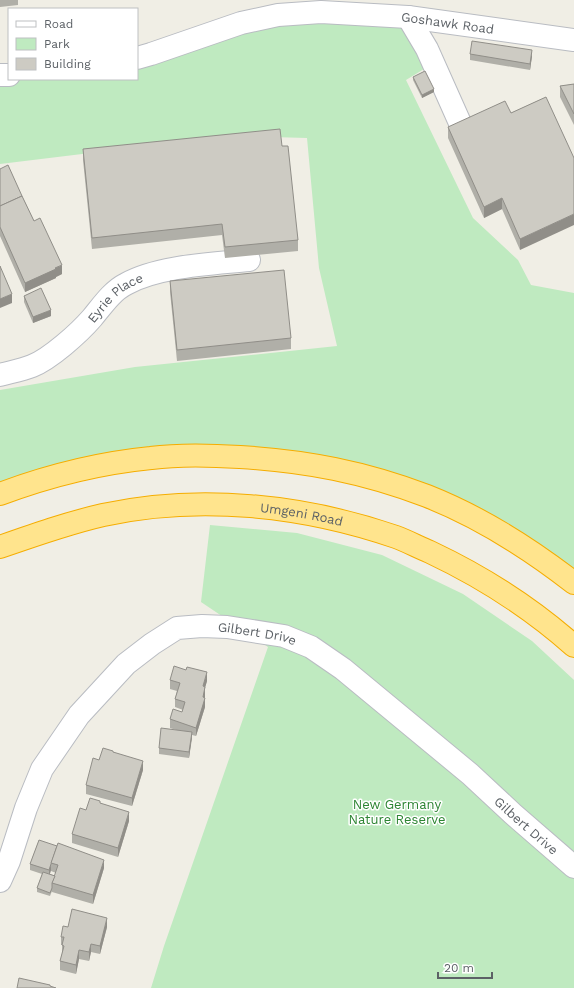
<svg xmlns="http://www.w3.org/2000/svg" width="574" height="988" font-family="'Work Sans',sans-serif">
	<rect width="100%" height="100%" fill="#f0eee5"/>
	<g fill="#bfeac0">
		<path d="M407,18L424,69L406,80L473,218L518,260L531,285L574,293V580L427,494L211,454L0,493V390L135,367L337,346L319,268L307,138L230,136L0,164V77L9,79H137V60L244,25Z"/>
		<path d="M210,525L297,533L382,555L463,594L532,641L574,680V988H151L164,946L268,647L201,602Z"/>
	</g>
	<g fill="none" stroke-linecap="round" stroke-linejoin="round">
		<defs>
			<g id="minor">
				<path d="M408,17L427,49L460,123"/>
				<path id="s1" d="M137,58L151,54L241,23L278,15L321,12L408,17L574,40"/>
				<path d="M0,75H9"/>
				<path id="s2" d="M0,375C11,372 22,370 32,366C50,359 79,333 92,318C102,306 112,291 126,284C158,266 212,264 249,260"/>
				<path id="s3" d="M0,881L9,861L26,808L42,769L79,715L126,664L152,644L177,628L202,626L227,627L284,636L311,647L343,669L470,774L513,814L574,867"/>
			</g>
			<g id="highway">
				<path d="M0,494C48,476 100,463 151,458C180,454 210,455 240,457C306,461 364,472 427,496C480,517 529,548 574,583"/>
				<path id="s4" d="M0,547C34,535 68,523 103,515C199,494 303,505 396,537C407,541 418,547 430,552C483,577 530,607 574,646"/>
			</g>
		</defs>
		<use href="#minor" stroke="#b9bcc2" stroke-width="24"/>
		<use href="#highway" stroke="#f5ad00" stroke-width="24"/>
		<use href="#minor" stroke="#fff" stroke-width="22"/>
		<use href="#highway" stroke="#ffe48d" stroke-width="22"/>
	</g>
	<g fill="#b0afa8" fill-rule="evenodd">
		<path d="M0,0H18V5L0,7Z"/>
		<path d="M470,54L532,56L530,70L470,60Z"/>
		<path d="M413,77L434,92L422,98L413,80Z"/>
		<path d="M574,84V125L560,97V86Z"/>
		<path d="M546,97L520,250L502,209L484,218L448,138V127L511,113Z"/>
		<path d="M282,146L298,240V251L225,258L222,235L92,249L83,160V149Z"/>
		<path d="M0,169L22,196L34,221L62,274L56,277V278L25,292L0,236Z"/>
		<path d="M170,281L291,338V349L177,361L170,292Z"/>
		<path d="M24,296L51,316L33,323L24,302Z"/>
		<path d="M170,680L207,681L205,687V707L196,736L192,735L189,758L159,754V748L176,730L170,728V719L182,712L183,710L175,707V699L177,691L170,689Z"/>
		<path d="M113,752L143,770L132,806L86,794V785L99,760Z"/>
		<path d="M100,803L129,821L118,857L72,843V834L86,810Z"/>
		<path d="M39,840L104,868L93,904L52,892V891L50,896L37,892V888L42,874L30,870V864ZM51,870V871L56,873L55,876L50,874Z"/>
		<path d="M107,927L100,954L91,952L89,961L79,959L76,974L60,970V961L62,954V945H61V937Z"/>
	</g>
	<g fill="#908e88">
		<path d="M532,50V56L530,70V64Z"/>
		<path d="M434,89V92L422,98V95Z"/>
		<path d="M502,198V209L484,218V207Z"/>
		<path d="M574,214V225L520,250V239Z"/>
		<path d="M62,265V274L56,277V278L25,292V283Z"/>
		<path d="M12,294V303L0,308V299Z"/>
		<path d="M51,310V316L33,323V317Z"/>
		<path d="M207,672V681L203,695V686Z"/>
		<path d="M205,687V707L196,736V728Z"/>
		<path d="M192,732V738L189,758V752Z"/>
		<path d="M143,761V770L132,806V798Z"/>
		<path d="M129,812V821L118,857V848Z"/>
		<path d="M104,860V868L93,904V895Z"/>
		<path d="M51,864V870L49,876V870Z"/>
		<path d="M107,918V927L100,954V946Z"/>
		<path d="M91,944V952L89,961V952Z"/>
		<path d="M79,950V959L76,974V965Z"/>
	</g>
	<g fill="#cdcbc3" stroke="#908e88">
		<path d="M472,41L532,50L530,64L470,54Z"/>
		<path d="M425,71L434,89L422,95L413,77Z"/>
		<path d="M574,84V114L560,86Z"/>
		<path d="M546,97L574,158V214L520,239L502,198L484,207L448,127L505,101L511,113Z"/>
		<path d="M280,129L282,146H288L298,240L225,247L222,224L92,238L83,149Z"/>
		<path d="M8,165L22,196L0,206V169Z"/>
		<path d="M22,196L34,221L40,218L62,265L55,268L56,269L25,283L0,227V206Z"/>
		<path d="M0,266L12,294L0,299Z"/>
		<path d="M284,270L291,338L177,350L170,281Z"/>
		<path d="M41,288L51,310L33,317L24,296Z"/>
		<path d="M174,666L186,670L187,667L207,672L203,686L205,687L203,697L205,698L196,728L170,719L173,709L182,712L185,702L175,699L180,683L170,680Z"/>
		<path d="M161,728L192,732L189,752L159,748Z"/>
		<path d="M103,748L113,751V752L143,761L132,798L86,785L93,758L99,760Z"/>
		<path d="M90,798L100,801V803L129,812L118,848L72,834L80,808L86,810Z"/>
		<path d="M39,840L57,846L49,870L30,864Z"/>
		<path d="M58,843L104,860L93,895L52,883L58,865L51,863Z"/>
		<path d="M43,872L55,876L52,883V888L50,893L37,888Z"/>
		<path d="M72,909L107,918L100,946L91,944L89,952L79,950L76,965L60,961L64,946L62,945L64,937H61L63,926L68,927Z"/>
		<path d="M19,978L50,985V986L56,988H17Z"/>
	</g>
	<g text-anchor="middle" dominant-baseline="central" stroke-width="3" stroke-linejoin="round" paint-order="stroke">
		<g font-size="13" fill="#5c6166" stroke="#fff">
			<text stroke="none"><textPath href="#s1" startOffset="318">Goshawk Road</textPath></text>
			<text stroke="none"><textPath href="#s2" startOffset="142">Eyrie Place</textPath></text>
			<text stroke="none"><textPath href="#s4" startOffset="308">Umgeni Road</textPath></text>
			<text stroke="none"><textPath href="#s3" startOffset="398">Gilbert Drive</textPath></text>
			<text stroke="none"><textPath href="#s3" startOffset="734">Gilbert Drive</textPath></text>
		</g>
		<g font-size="13" fill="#2d8533" stroke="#fff">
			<text x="397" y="804">New Germany<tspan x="397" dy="15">Nature Reserve</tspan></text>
		</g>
	</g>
	<rect x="8" y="8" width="130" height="72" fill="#ffffff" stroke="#bec0c2"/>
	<rect x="16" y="21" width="20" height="6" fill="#ffffff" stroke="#bec0c2"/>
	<text x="44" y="28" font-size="12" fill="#5c6166">Road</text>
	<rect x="16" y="38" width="20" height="12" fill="#bfeac0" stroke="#bec0c2"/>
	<text x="44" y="48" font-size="12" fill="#5c6166">Park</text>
	<rect x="16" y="58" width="20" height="12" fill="#cdcbc3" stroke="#bec0c2"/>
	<text x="44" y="68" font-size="12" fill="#5c6166">Building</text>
	<path d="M438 972v6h54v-6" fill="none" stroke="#5c6166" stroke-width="2"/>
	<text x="444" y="972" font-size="12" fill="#5c6166" stroke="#ffffff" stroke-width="3" paint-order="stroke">20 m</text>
</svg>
